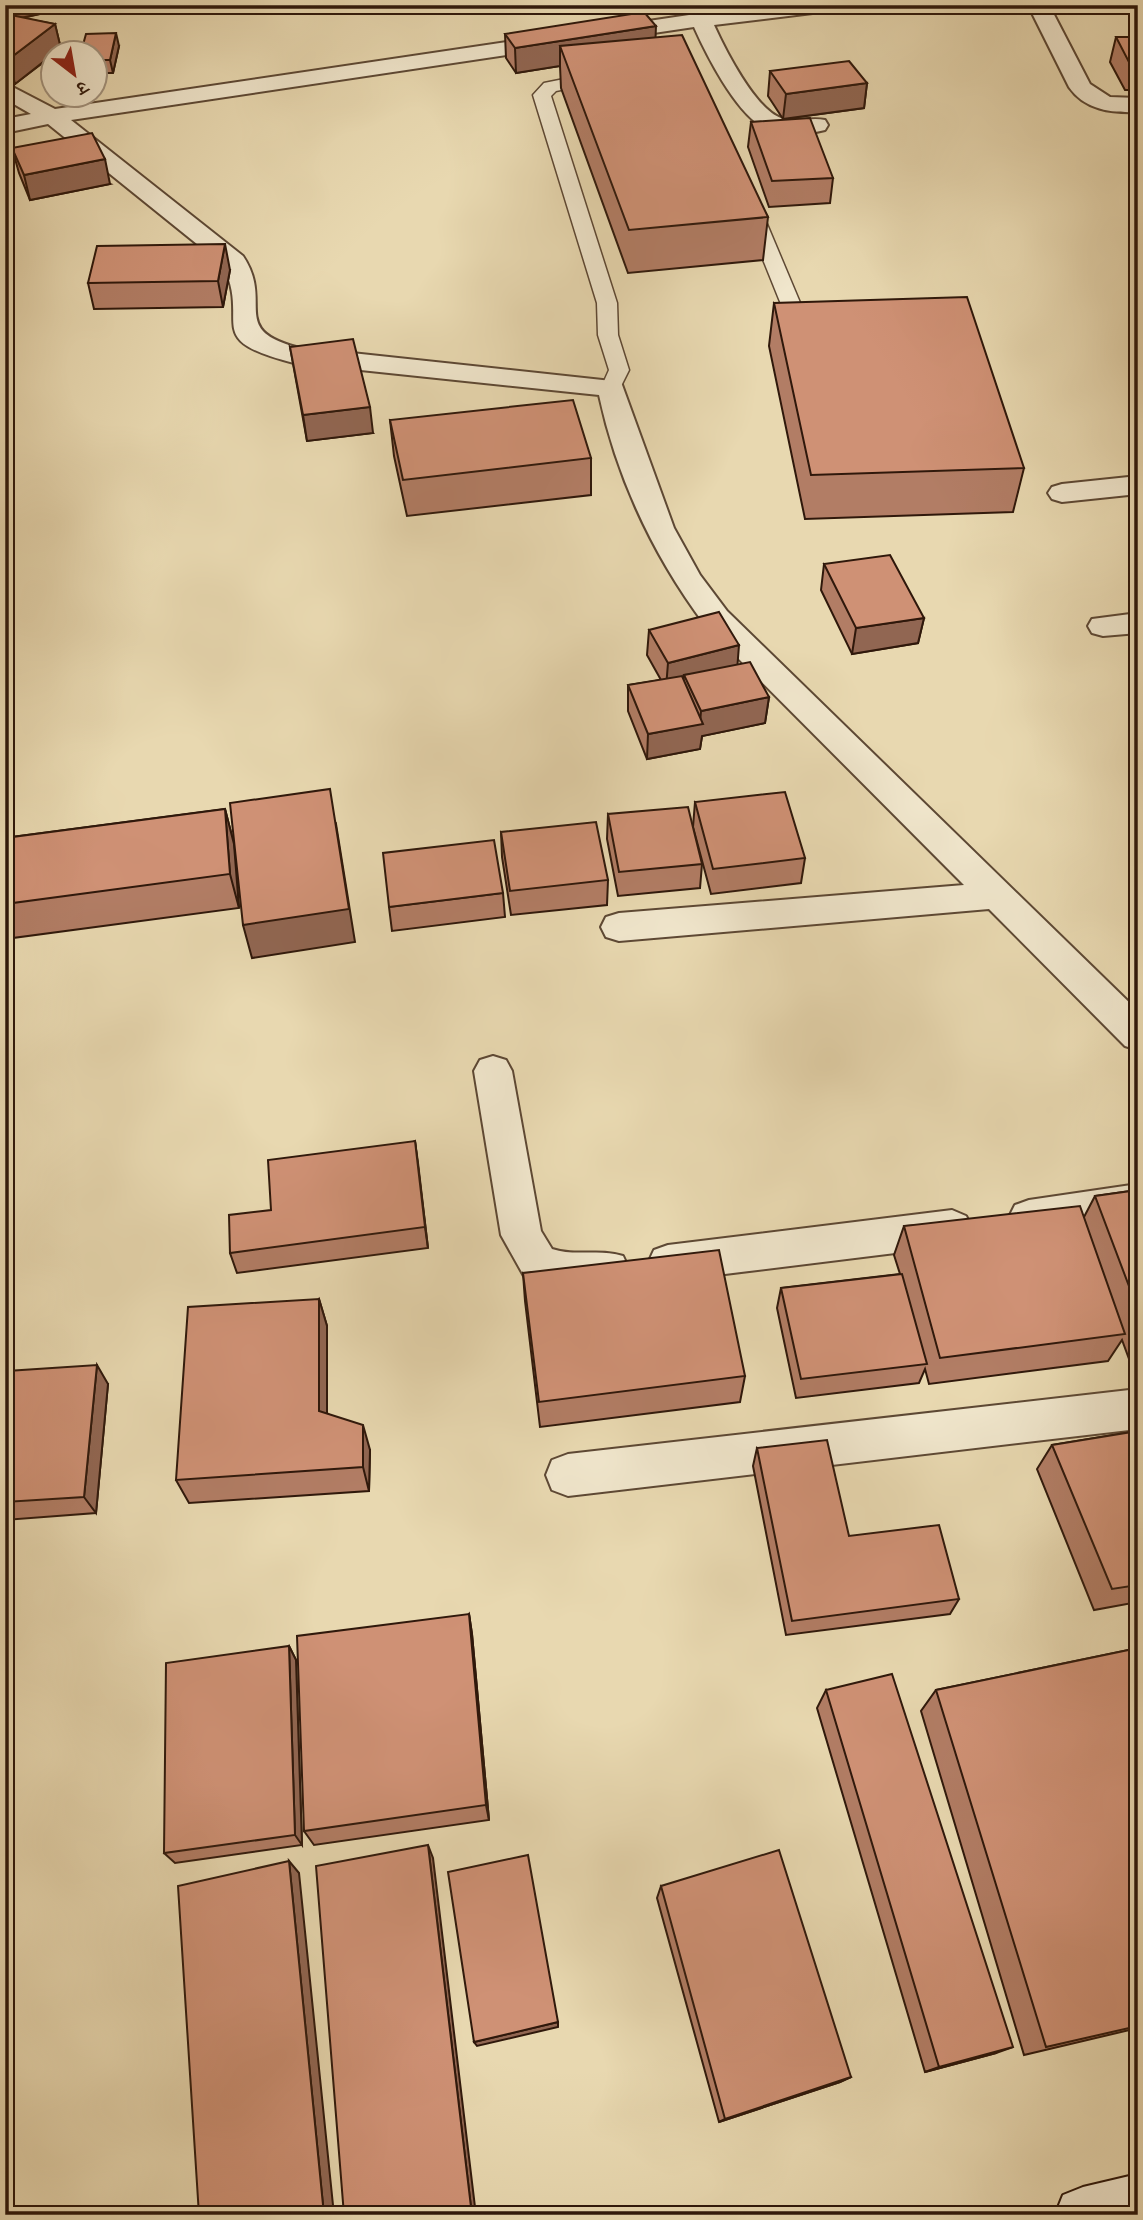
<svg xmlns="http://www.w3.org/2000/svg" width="1143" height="2220" font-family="'IM FELL French Canon','Noto Serif Devanagari',serif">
	<rect width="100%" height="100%" fill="#e8d8b0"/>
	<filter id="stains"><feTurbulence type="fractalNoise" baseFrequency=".00286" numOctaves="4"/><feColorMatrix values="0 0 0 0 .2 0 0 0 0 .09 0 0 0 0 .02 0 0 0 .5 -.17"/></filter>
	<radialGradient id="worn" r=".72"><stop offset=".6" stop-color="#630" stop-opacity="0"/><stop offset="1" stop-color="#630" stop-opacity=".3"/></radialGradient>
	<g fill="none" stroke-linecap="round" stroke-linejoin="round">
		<defs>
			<g id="service">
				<path d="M599,72L605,73L608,77L605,81L556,91L551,96L617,303L618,335L629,370L618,392L611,394L601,388L609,370L598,335L597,303L533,95L544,83Z"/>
				<path d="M750,199L759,205L809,324L806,328H792L789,324L741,205Z"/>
			</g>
			<g id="minor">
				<path d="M686,5H707L709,13L773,5H839L829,11L714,25C725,49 755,109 781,118C795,123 811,117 825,120L828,125L825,130C806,135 778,137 761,126C734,109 707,56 694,27L71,120L243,256C274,302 229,329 296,347L621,382L674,528L700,575L727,611L1138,1011V1050L1125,1046L989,909L619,941L606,937L601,927L606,917L619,913L964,885L705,625C654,557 617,478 599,395L294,363C199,339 252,324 223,265L48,124L5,133V119L31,114L5,99V83L55,109L689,15Z"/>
				<path d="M1028,5H1049L1090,84L1110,97L1138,98V112C1111,113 1085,110 1069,87Z"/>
				<path d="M1138,476V494L1062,502L1052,499L1048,493L1052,487L1062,484Z"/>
				<path d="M1138,613V633L1103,636L1092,633L1088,626L1092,619Z"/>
				<path d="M493,1056L506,1060L512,1071L541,1231L552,1249C576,1257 599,1248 623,1256L629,1269L623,1282C585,1296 560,1289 524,1276L501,1235L474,1071L480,1060Z"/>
				<path d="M1138,1184V1218L1029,1234L1015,1229L1009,1217L1015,1205L1029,1200Z"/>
				<path d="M952,1210L966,1216L972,1228L966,1240L952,1246L668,1281L654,1276L648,1263L654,1250L668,1245Z"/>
				<path d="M1138,1389V1429L568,1496L552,1490L546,1475L552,1460L568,1454Z"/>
			</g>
			<path id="secondary" d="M1138,2174V2215H1055L1063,2195L1083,2187Z"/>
		</defs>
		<use href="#service" stroke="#5d4834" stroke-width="3"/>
		<use href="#minor" stroke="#5d4834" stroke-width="4"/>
		<use href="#secondary" stroke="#2f180b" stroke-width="4"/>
		<use href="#service" fill="#f0e6cc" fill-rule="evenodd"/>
		<use href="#minor" fill="#f0e6cc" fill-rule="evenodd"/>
		<use href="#secondary" fill="#f0e6cc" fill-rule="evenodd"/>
	</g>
	<g fill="#b27d65" stroke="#2f180b" stroke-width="2">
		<path d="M5,5H47L49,12L22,18L55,24L61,49L15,84L5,81Z"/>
		<path d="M505,34L655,38L768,217L763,260L628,273L561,88L560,66L516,73L506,58Z"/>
		<path d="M1116,37H1138V90H1125L1110,62Z"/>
		<path d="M119,46L113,73H94V52Z"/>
		<path d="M770,71L867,83L864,108L783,119L768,96Z"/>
		<path d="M751,122L833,178L830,203L769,207L748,147Z"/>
		<path d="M12,148L110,184L30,200L19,173Z"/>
		<path d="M230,270L223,307L94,309L88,283Z"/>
		<path d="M774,303L1024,468L1013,512L805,519L769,346Z"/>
		<path d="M290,347L373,433L307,441Z"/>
		<path d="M390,420L591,458V495L407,516L394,456Z"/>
		<path d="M824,564L924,618L918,643L852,654L821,590Z"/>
		<path d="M649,630L737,664L769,697L765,723L702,736L700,749L647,759L628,711V685L661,680L647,655Z"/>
		<path d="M695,802L805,858L801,883L711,894L693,827Z"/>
		<path d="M225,809L234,844L239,908L5,939V838Z"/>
		<path d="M608,814L702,864L700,888L618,896L607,839Z"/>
		<path d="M501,832L608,880L607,905L511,915L502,857Z"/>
		<path d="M503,893L505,917L392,931L389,907Z"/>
		<path d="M415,1141L428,1248L237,1273L230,1253L271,1210Z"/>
		<path d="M1138,1190V1367H1132L1122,1340L1108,1361L929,1384L925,1369L919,1383L796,1398L777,1308L781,1288L900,1274L894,1255L904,1226L1084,1217L1095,1196Z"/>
		<path d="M523,1273L745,1376L740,1402L540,1427L525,1301Z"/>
		<path d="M319,1299L327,1326V1413L370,1450L369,1491L189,1503L176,1480Z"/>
		<path d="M5,1382L108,1384L96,1513L5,1520Z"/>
		<path d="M1138,1431V1602L1094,1610L1037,1469L1052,1445Z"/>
		<path d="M757,1448L849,1536L959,1599L950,1614L786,1635L753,1466Z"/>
		<path d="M469,1614L472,1634L489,1820L314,1845L304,1831Z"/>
		<path d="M289,1646L296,1660L302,1845L175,1863L164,1853Z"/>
		<path d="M1138,1648V2028L1024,2055L921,1711L936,1690Z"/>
		<path d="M826,1690L996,2053L925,2072L817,1708Z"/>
		<path d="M661,1886L851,2077L840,2082L719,2122L657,1898Z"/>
	</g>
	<g fill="#916652" stroke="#2f180b" stroke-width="2">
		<path d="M5,5H47L49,12L6,21Z"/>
		<path d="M55,24L61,49L56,52H52V55L15,84L9,59Z"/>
		<path d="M656,26L655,51L560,46V66L516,73L515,48Z"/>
		<path d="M116,33L119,46L113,73L110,60Z"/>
		<path d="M867,83L864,108L783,119L786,94Z"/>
		<path d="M105,159L110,184L30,200L24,175Z"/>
		<path d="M225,244L230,270L223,307L218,281Z"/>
		<path d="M370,407L373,433L307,441L303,415Z"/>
		<path d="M924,618L918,643L852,654L856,628Z"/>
		<path d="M739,645L737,671L684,675L683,684L666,688L668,663Z"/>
		<path d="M769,697L765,723L702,736L700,749L647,759L648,734L700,724L701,711Z"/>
		<path d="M225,809L234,844L239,908L230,874Z"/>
		<path d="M336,824L355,942L252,958L243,925Z"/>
		<path d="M415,1141L418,1163L428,1248L425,1227Z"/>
		<path d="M319,1299L327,1326V1436L319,1411Z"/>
		<path d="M97,1365L108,1384L96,1513L84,1497Z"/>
		<path d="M363,1425L370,1450L369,1491L363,1467Z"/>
		<path d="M469,1614L472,1634L489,1820L486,1805Z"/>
		<path d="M289,1646L296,1660L302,1845L295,1835Z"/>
		<path d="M428,1845L433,1858L475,2207H471Z"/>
		<path d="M289,1861L299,1873L334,2215H324Z"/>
		<path d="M558,2022V2027L477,2046L474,2042Z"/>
		<path d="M1013,2047L996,2053L925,2072L939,2067Z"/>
		<path d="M851,2077L840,2082L719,2122L725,2119Z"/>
	</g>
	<g fill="#cf9175" stroke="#2f180b" stroke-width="2">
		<path d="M644,12L656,26L515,48L505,34Z"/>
		<path d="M11,15L55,24L9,59L5,58V20Z"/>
		<path d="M116,33L110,60H94V52H81L86,34Z"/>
		<path d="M682,35L768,217L629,230L560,46Z"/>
		<path d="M1116,37H1138V65L1131,66Z"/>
		<path d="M849,61L867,83L786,94L770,71Z"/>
		<path d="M810,118L833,178L772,181L751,122Z"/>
		<path d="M92,133L105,159L24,175L12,148Z"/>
		<path d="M225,244L218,281L88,283L97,246Z"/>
		<path d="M967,297L1024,468L811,475L774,303Z"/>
		<path d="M353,339L370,407L303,415L290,347Z"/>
		<path d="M573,400L591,458L403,480L390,420Z"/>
		<path d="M890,555L924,618L856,628L824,564Z"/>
		<path d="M719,612L739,645L668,663L649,630Z"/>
		<path d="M750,662L769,697L701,711L684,675Z"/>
		<path d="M682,676L703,724L648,734L628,685Z"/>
		<path d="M330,789L349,909L243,925L230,803Z"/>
		<path d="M785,792L805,858L713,869L695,802Z"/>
		<path d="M688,807L702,864L619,872L608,814Z"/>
		<path d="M225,809L230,874L5,904V838Z"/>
		<path d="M596,822L608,880L510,891L501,832Z"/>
		<path d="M494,840L503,893L389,907L383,853Z"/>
		<path d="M415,1141L425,1227L230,1253L229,1215L271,1210L268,1160Z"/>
		<path d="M1138,1190V1310L1095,1196Z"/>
		<path d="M1080,1206L1125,1334L940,1358L904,1226Z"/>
		<path d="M719,1250L745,1376L539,1402L523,1273Z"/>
		<path d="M902,1274L927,1364L801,1379L781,1288Z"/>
		<path d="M319,1299V1411L363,1425V1467L176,1480L188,1307Z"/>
		<path d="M97,1365L84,1497L5,1502V1382L7,1371Z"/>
		<path d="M1138,1431V1585L1112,1589L1052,1445Z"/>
		<path d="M827,1440L849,1536L939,1525L959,1599L792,1621L757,1448Z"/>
		<path d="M469,1614L486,1805L304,1831L297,1636Z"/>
		<path d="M289,1646L295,1835L164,1853L166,1663Z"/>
		<path d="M1138,1648V2026L1046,2047L936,1690Z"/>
		<path d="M892,1674L1013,2047L939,2067L826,1690Z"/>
		<path d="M428,1845L471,2207L435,2215H344L316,1866Z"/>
		<path d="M779,1850L851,2077L725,2119L661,1886Z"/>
		<path d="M528,1855L558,2022L474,2042L448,1872Z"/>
		<path d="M289,1861L324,2215H199L178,1886Z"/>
	</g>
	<rect width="1143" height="2220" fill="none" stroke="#e8d8b0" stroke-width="28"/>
	<rect x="7" y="7" width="1129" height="2206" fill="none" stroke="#2f180b" stroke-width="3.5"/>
	<rect x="14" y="14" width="1115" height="2192" fill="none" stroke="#2f180b" stroke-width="2"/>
	<g transform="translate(74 74) rotate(149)"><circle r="33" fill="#f0e6cc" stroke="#a3947f" stroke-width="2"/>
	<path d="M0-5L12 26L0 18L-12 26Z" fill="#8f2418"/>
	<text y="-10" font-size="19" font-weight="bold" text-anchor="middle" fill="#2f180b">उ</text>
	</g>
	<rect width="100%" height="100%" filter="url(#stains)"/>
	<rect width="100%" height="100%" fill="url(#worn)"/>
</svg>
